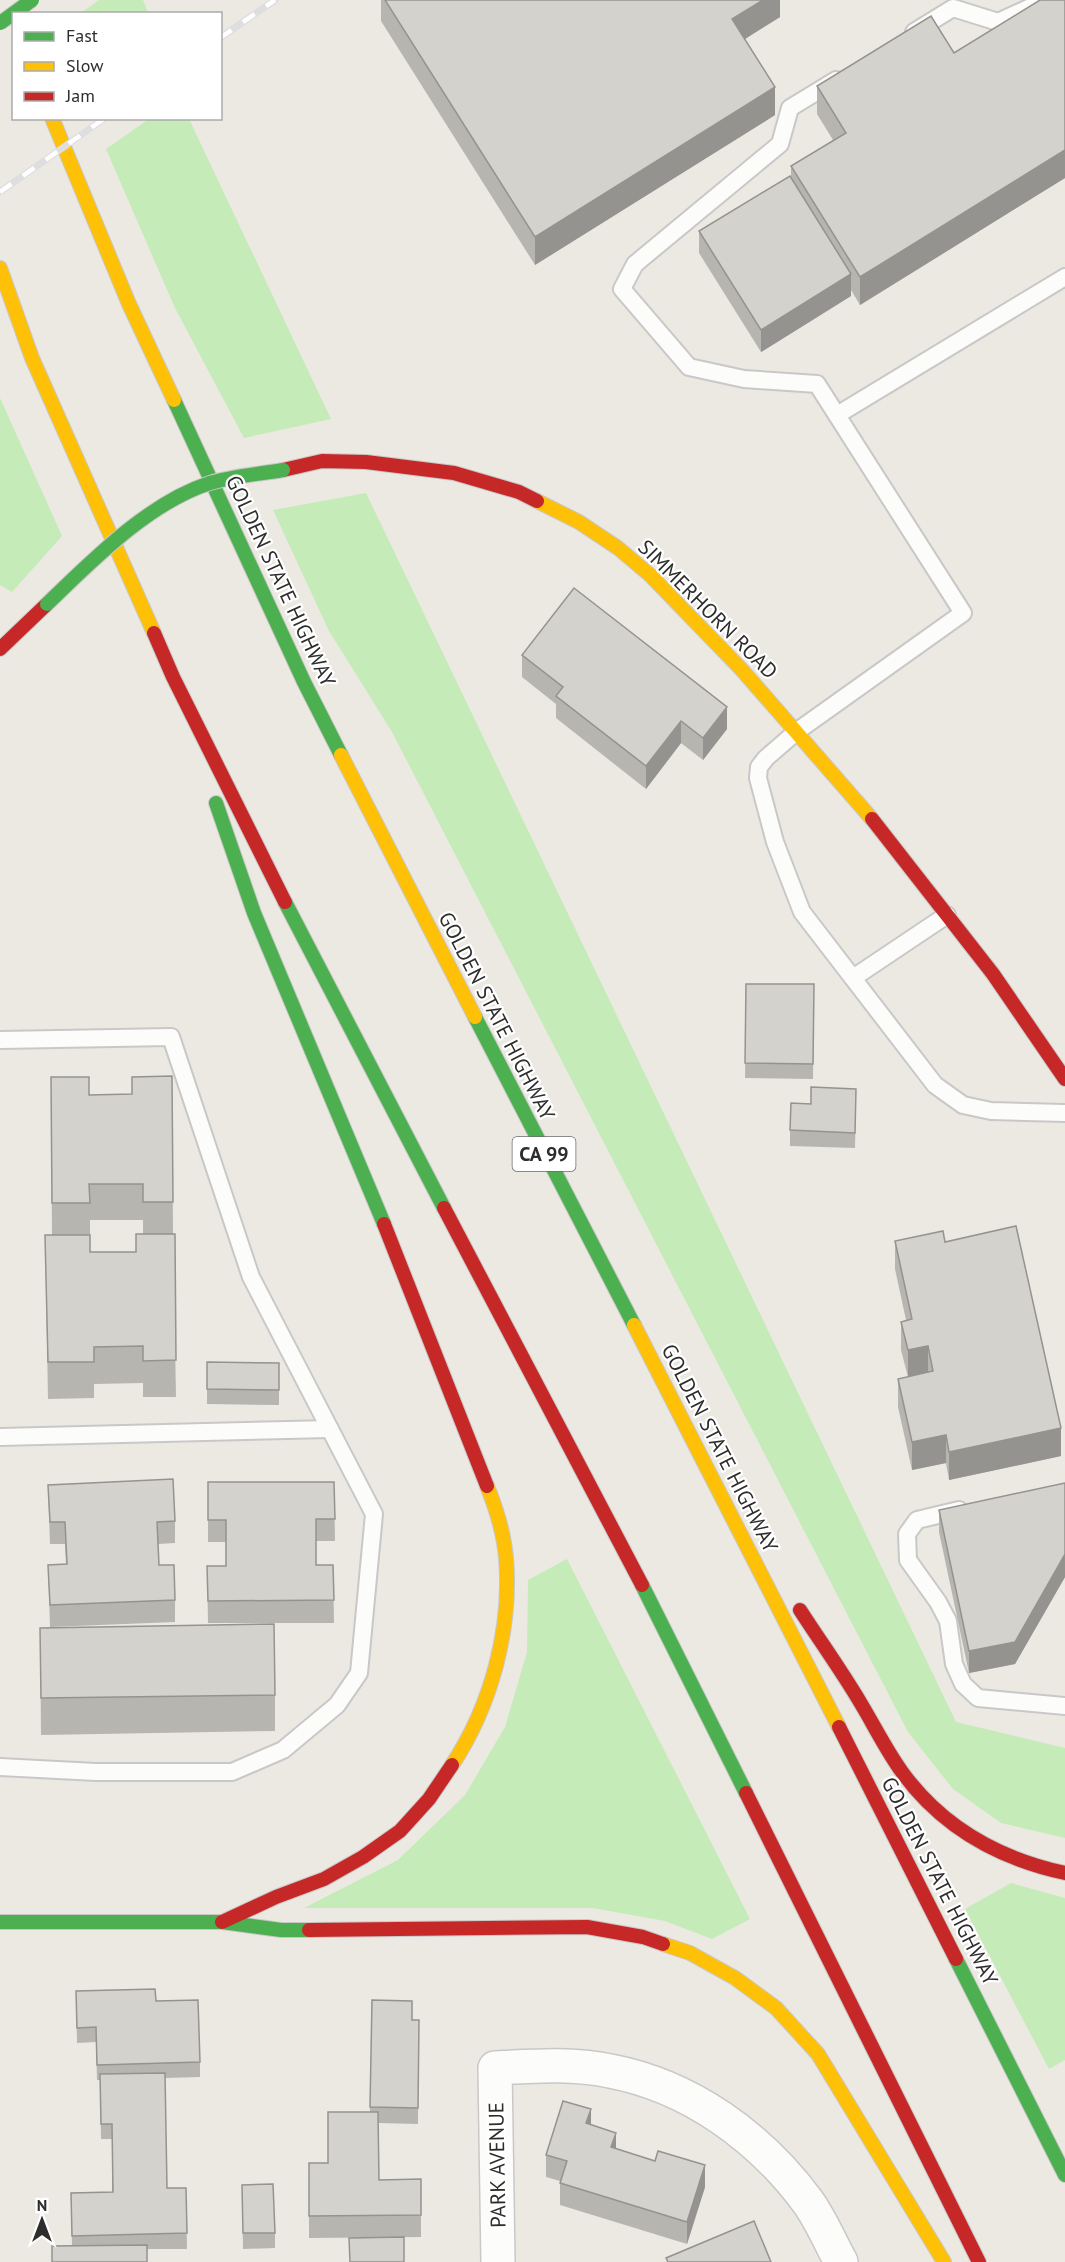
<svg xmlns="http://www.w3.org/2000/svg" width="1065" height="2262" font-family="'PT Sans',sans-serif">
	<rect width="100%" height="100%" fill="#ece9e2"/>
	<g fill="#c4ebb8">
		<path d="M99,0H143L148,13H81Z"/>
		<path d="M149,119H189L331,419L244,438L175,308L106,149Z"/>
		<path d="M0,398L62,536L12,592L0,585Z"/>
		<path d="M366,493L956,1722L1065,1748V1838L1001,1823L953,1789L908,1732L392,732L329,631L273,510Z"/>
		<path d="M567,1559L750,1919L712,1939L665,1921L593,1908H304L398,1860L465,1795L505,1727L527,1652L528,1580Z"/>
		<path d="M1011,1883L1065,1898V2060L1049,2069L965,1909Z"/>
	</g>
	<g fill="none" stroke-linecap="round" stroke-linejoin="round">
		<defs>
			<g id="lane">
				<path d="M914,32L953,8L998,22L1046,0"/>
				<path d="M836,80L790,108L780,144L635,264L622,289L689,367L744,379L817,384L963,613L796,732L766,758L759,767L758,778L775,842L802,912L935,1085L963,1105L991,1111L1065,1113"/>
				<path d="M837,415L1065,277"/>
				<path d="M853,978L947,915"/>
				<path d="M0,1040L171,1037L251,1277L374,1514L359,1673L337,1705L283,1750L232,1772H96L0,1767"/>
				<path d="M0,1437L330,1429"/>
				<path d="M959,1510L917,1520L907,1534L908,1560L938,1602L948,1621L954,1664L963,1684L978,1698L1065,1706"/>
			</g>
			<path id="street" d="M498,2262L495,2068C534,2066 572,2063 610,2071C690,2086 760,2137 808,2202C821,2220 830,2242 841,2262"/>
			<g id="fast">
				<path d="M174,400L304,682L341,755"/>
				<path d="M216,803L254,913L384,1224"/>
				<path d="M285,902L444,1208"/>
				<path d="M475,1017L634,1325"/>
				<path d="M642,1585L746,1793"/>
				<path d="M0,1922H222L281,1930H309"/>
				<path d="M956,1959L1065,2175"/>
			</g>
			<g id="slow">
				<path d="M52,118L129,304L174,400"/>
				<path d="M0,268L32,358L154,633"/>
				<path d="M537,501L579,522L618,548L650,575L742,670L872,819"/>
				<path d="M341,755L475,1017"/>
				<path d="M634,1325L839,1727"/>
				<path d="M452,1765C491,1706 512,1629 506,1558C504,1534 496,1508 487,1486"/>
				<path d="M663,1944L690,1953L735,1978L776,2008L818,2054L944,2262"/>
			</g>
			<g id="jam">
				<path d="M283,470L322,461L366,462L454,473L519,492L537,501"/>
				<path d="M154,633L173,677L285,902"/>
				<path d="M0,649L47,604"/>
				<path d="M872,819L993,974L1065,1079"/>
				<path d="M444,1208L642,1585"/>
				<path d="M384,1224L487,1486"/>
				<path d="M800,1610C820,1641 841,1670 860,1702C874,1725 886,1750 902,1772C942,1827 1000,1859 1065,1873"/>
				<path d="M839,1727L956,1959"/>
				<path d="M746,1793L979,2262"/>
				<path d="M222,1922L276,1897L324,1879L363,1857L400,1831L429,1799L452,1765"/>
				<path d="M309,1930L587,1927L643,1937L663,1944"/>
			</g>
		</defs>
		<use href="#lane" stroke="#c9c8c8" stroke-width="20"/>
		<use href="#street" stroke="#c9c8c8" stroke-width="36"/>
		<use href="#fast" stroke="#c9c8c8" stroke-width="16"/>
		<use href="#slow" stroke="#c9c8c8" stroke-width="16"/>
		<use href="#jam" stroke="#c9c8c8" stroke-width="16"/>
		<use href="#lane" stroke="#fcfcfb" stroke-width="16"/>
		<use href="#street" stroke="#fcfcfb" stroke-width="33"/>
		<use href="#fast" stroke="#4caf50" stroke-width="14"/>
		<use href="#slow" stroke="#ffc107" stroke-width="14"/>
		<use href="#jam" stroke="#c62828" stroke-width="14"/>
		<defs>
			<g id="rail">
				<path d="M220,38L275,0"/>
				<path d="M0,192L105,118"/>
			</g>
		</defs>
		<use href="#rail" stroke="#dedee0" stroke-width="7"/>
		<use href="#rail" stroke="#fff" stroke-width="4.5" stroke-dasharray="14" stroke-linecap="butt"/>
		<defs>
			<g id="fast-bridge">
				<path d="M0,23L32,0"/>
				<path d="M47,604C93,560 148,503 210,483C233,476 259,474 283,470"/>
			</g>
		</defs>
		<use href="#fast-bridge" stroke="#c9c8c8" stroke-width="16" stroke-linecap="butt"/>
		<use href="#fast-bridge" stroke="#4caf50" stroke-width="14"/>
	</g>
	<g fill="#b6b5b0" fill-rule="evenodd">
		<path d="M381,0H780V17L745,39L775,115L535,265L381,21Z"/>
		<path d="M1065,0V178L860,305L851,290V296L761,352L699,253V231L791,177V166L833,140L817,114V86L954,53Z"/>
		<path d="M522,655L727,729L703,760L681,743L646,789L556,718V704L522,677Z"/>
		<path d="M746,984H814L813,1079L745,1078Z"/>
		<path d="M172,1076L173,1234L176,1397H143V1383L94,1384V1398L48,1399L45,1235H52L51,1077L89,1095L132,1094ZM90,1220H143V1234H136V1252H90Z"/>
		<path d="M811,1104L856,1105L855,1148L790,1146V1130Z"/>
		<path d="M895,1241L945,1242L1061,1456L949,1480L946,1463L912,1470L898,1407V1379L908,1377L901,1350V1322L906,1320L895,1269Z"/>
		<path d="M207,1362L279,1363V1405L207,1404Z"/>
		<path d="M208,1482H334L335,1541H316V1565H333L334,1623H208L207,1566H226V1542H208Z"/>
		<path d="M1065,1483V1577L1015,1664L969,1673L939,1532V1510Z"/>
		<path d="M48,1485L175,1521V1543L158,1544L159,1565L175,1600V1622L50,1627L48,1565L66,1564L65,1544H50Z"/>
		<path d="M40,1628L275,1695V1731L41,1735Z"/>
		<path d="M76,1991L156,2001L200,2062V2077L165,2078L167,2188H186L187,2249H147L72,2246L71,2193L112,2192V2139H101L100,2080H97L96,2042L77,2043Z"/>
		<path d="M372,2000L412,2020H419L418,2124L378,2123L379,2180L421,2179V2237L309,2238V2163H328L370,2112Z"/>
		<path d="M591,2125L616,2149L705,2187L687,2244L560,2205V2181L546,2177V2155Z"/>
		<path d="M242,2185L275,2233V2248L243,2249Z"/>
	</g>
	<g fill="#949390">
		<path d="M763,0H780V17L732,47V19Z"/>
		<path d="M775,87V115L535,265V237Z"/>
		<path d="M1065,150V178L860,305V277Z"/>
		<path d="M851,274V296L761,352V330Z"/>
		<path d="M727,707V729L703,760V738Z"/>
		<path d="M681,721V743L646,789V766Z"/>
		<path d="M928,1346V1374L908,1378V1350Z"/>
		<path d="M1061,1428V1456L949,1480V1452Z"/>
		<path d="M946,1435V1463L912,1470V1442Z"/>
		<path d="M1065,1554V1577L1015,1664L969,1673V1651Z"/>
		<path d="M591,2109V2131L586,2123Z"/>
		<path d="M616,2133V2155L611,2147Z"/>
		<path d="M705,2165V2187L687,2244V2222Z"/>
	</g>
	<g fill="#d4d2cd" stroke="#949390" stroke-width="1.5">
		<path d="M385,0H763L732,19L775,87L535,237Z"/>
		<path d="M1040,0H1065V150L860,277L791,166L846,133L817,86L931,16L954,53Z"/>
		<path d="M790,176L851,274L761,330L699,231Z"/>
		<path d="M574,588L727,707L703,738L681,721L646,766L556,696L563,687L522,655Z"/>
		<path d="M746,984H814L813,1064L745,1063Z"/>
		<path d="M172,1076L173,1202H143V1184H89L90,1203H52L51,1077H89V1095L132,1094V1077Z"/>
		<path d="M811,1087L856,1089L855,1133L790,1130L791,1103L811,1104Z"/>
		<path d="M1016,1226L1061,1428L949,1452L946,1435L912,1442L898,1379L933,1371L928,1346L908,1350L901,1322L912,1319L895,1241L943,1231L945,1242Z"/>
		<path d="M136,1234H175L176,1360L143,1361V1346L94,1347V1362H48L45,1235H90V1252H136Z"/>
		<path d="M207,1362L279,1363V1390L207,1389Z"/>
		<path d="M173,1479L175,1521L157,1522L159,1565H174L175,1600L50,1605L48,1565L67,1564L65,1522H50L48,1485Z"/>
		<path d="M208,1482H334L335,1519H316V1565H333L334,1600L208,1601L207,1566H226V1520H208Z"/>
		<path d="M1065,1483V1554L1015,1642L969,1651L939,1510Z"/>
		<path d="M274,1624L275,1695L41,1698L40,1628Z"/>
		<path d="M155,1989L156,2001L198,2000L200,2062L97,2065L96,2027L77,2028L76,1991Z"/>
		<path d="M372,2000L412,2001V2020H419L418,2108L370,2107Z"/>
		<path d="M165,2073L167,2188H186L187,2233L72,2236L71,2193L113,2192L112,2124H101L100,2074Z"/>
		<path d="M563,2101L591,2109L586,2123L616,2133L611,2147L655,2161L658,2151L705,2165L687,2222L560,2183L567,2161L546,2155Z"/>
		<path d="M328,2112H378L379,2180L421,2179V2215L309,2216V2163H328Z"/>
		<path d="M273,2184L275,2233H243L242,2185Z"/>
		<path d="M754,2221L771,2262H668L666,2258Z"/>
		<path d="M404,2237V2262H350L349,2238Z"/>
		<path d="M147,2245V2262H52V2246Z"/>
	</g>
	<g text-anchor="middle" dominant-baseline="central" stroke-width="4.5" stroke-linejoin="round" paint-order="stroke">
		<rect fill="#fff" stroke="#6c6c6c" stroke-width="1.5" x="512.5" y="1137" width="63" height="34" rx="4.5"/>
		<g font-size="20" font-weight="bold" fill="#2d2d2d">
			<text x="544" y="1154">CA 99</text>
		</g>
		<g font-size="21" fill="#2d2d2d" stroke="#fff">
			<text transform="translate(281 581) rotate(65)">GOLDEN STATE HIGHWAY</text>
			<text transform="translate(708 609) rotate(45)">SIMMERHORN ROAD</text>
			<text transform="translate(497 1016) rotate(63)">GOLDEN STATE HIGHWAY</text>
			<text transform="translate(720 1448) rotate(63)">GOLDEN STATE HIGHWAY</text>
			<text transform="translate(940 1881) rotate(63)">GOLDEN STATE HIGHWAY</text>
			<text transform="translate(497 2165) rotate(-91)">PARK AVENUE</text>
		</g>
	</g>
	<rect x="12" y="12" width="210" height="108" fill="#ffffff" stroke="#ababab" stroke-width="1.5"/>
	<rect x="24" y="32" width="30" height="9" fill="#4caf50" stroke="#ababab" stroke-width="1.5"/>
	<text x="66" y="42" font-size="18" fill="#2d2d2d">Fast</text>
	<rect x="24" y="62" width="30" height="9" fill="#ffc107" stroke="#ababab" stroke-width="1.5"/>
	<text x="66" y="72" font-size="18" fill="#2d2d2d">Slow</text>
	<rect x="24" y="92" width="30" height="9" fill="#c62828" stroke="#ababab" stroke-width="1.5"/>
	<text x="66" y="102" font-size="18" fill="#2d2d2d">Jam</text>
	<g transform="translate(42 2220)" stroke="#ffffff" stroke-width="4.5" paint-order="stroke">
	<path d="M0-4.5L10 22L0 15L-10 22Z" fill="#2d2d2d"/>
	<text y="-9" font-size="16" font-weight="bold" text-anchor="middle" fill="#2d2d2d">N</text>
	</g>
</svg>
